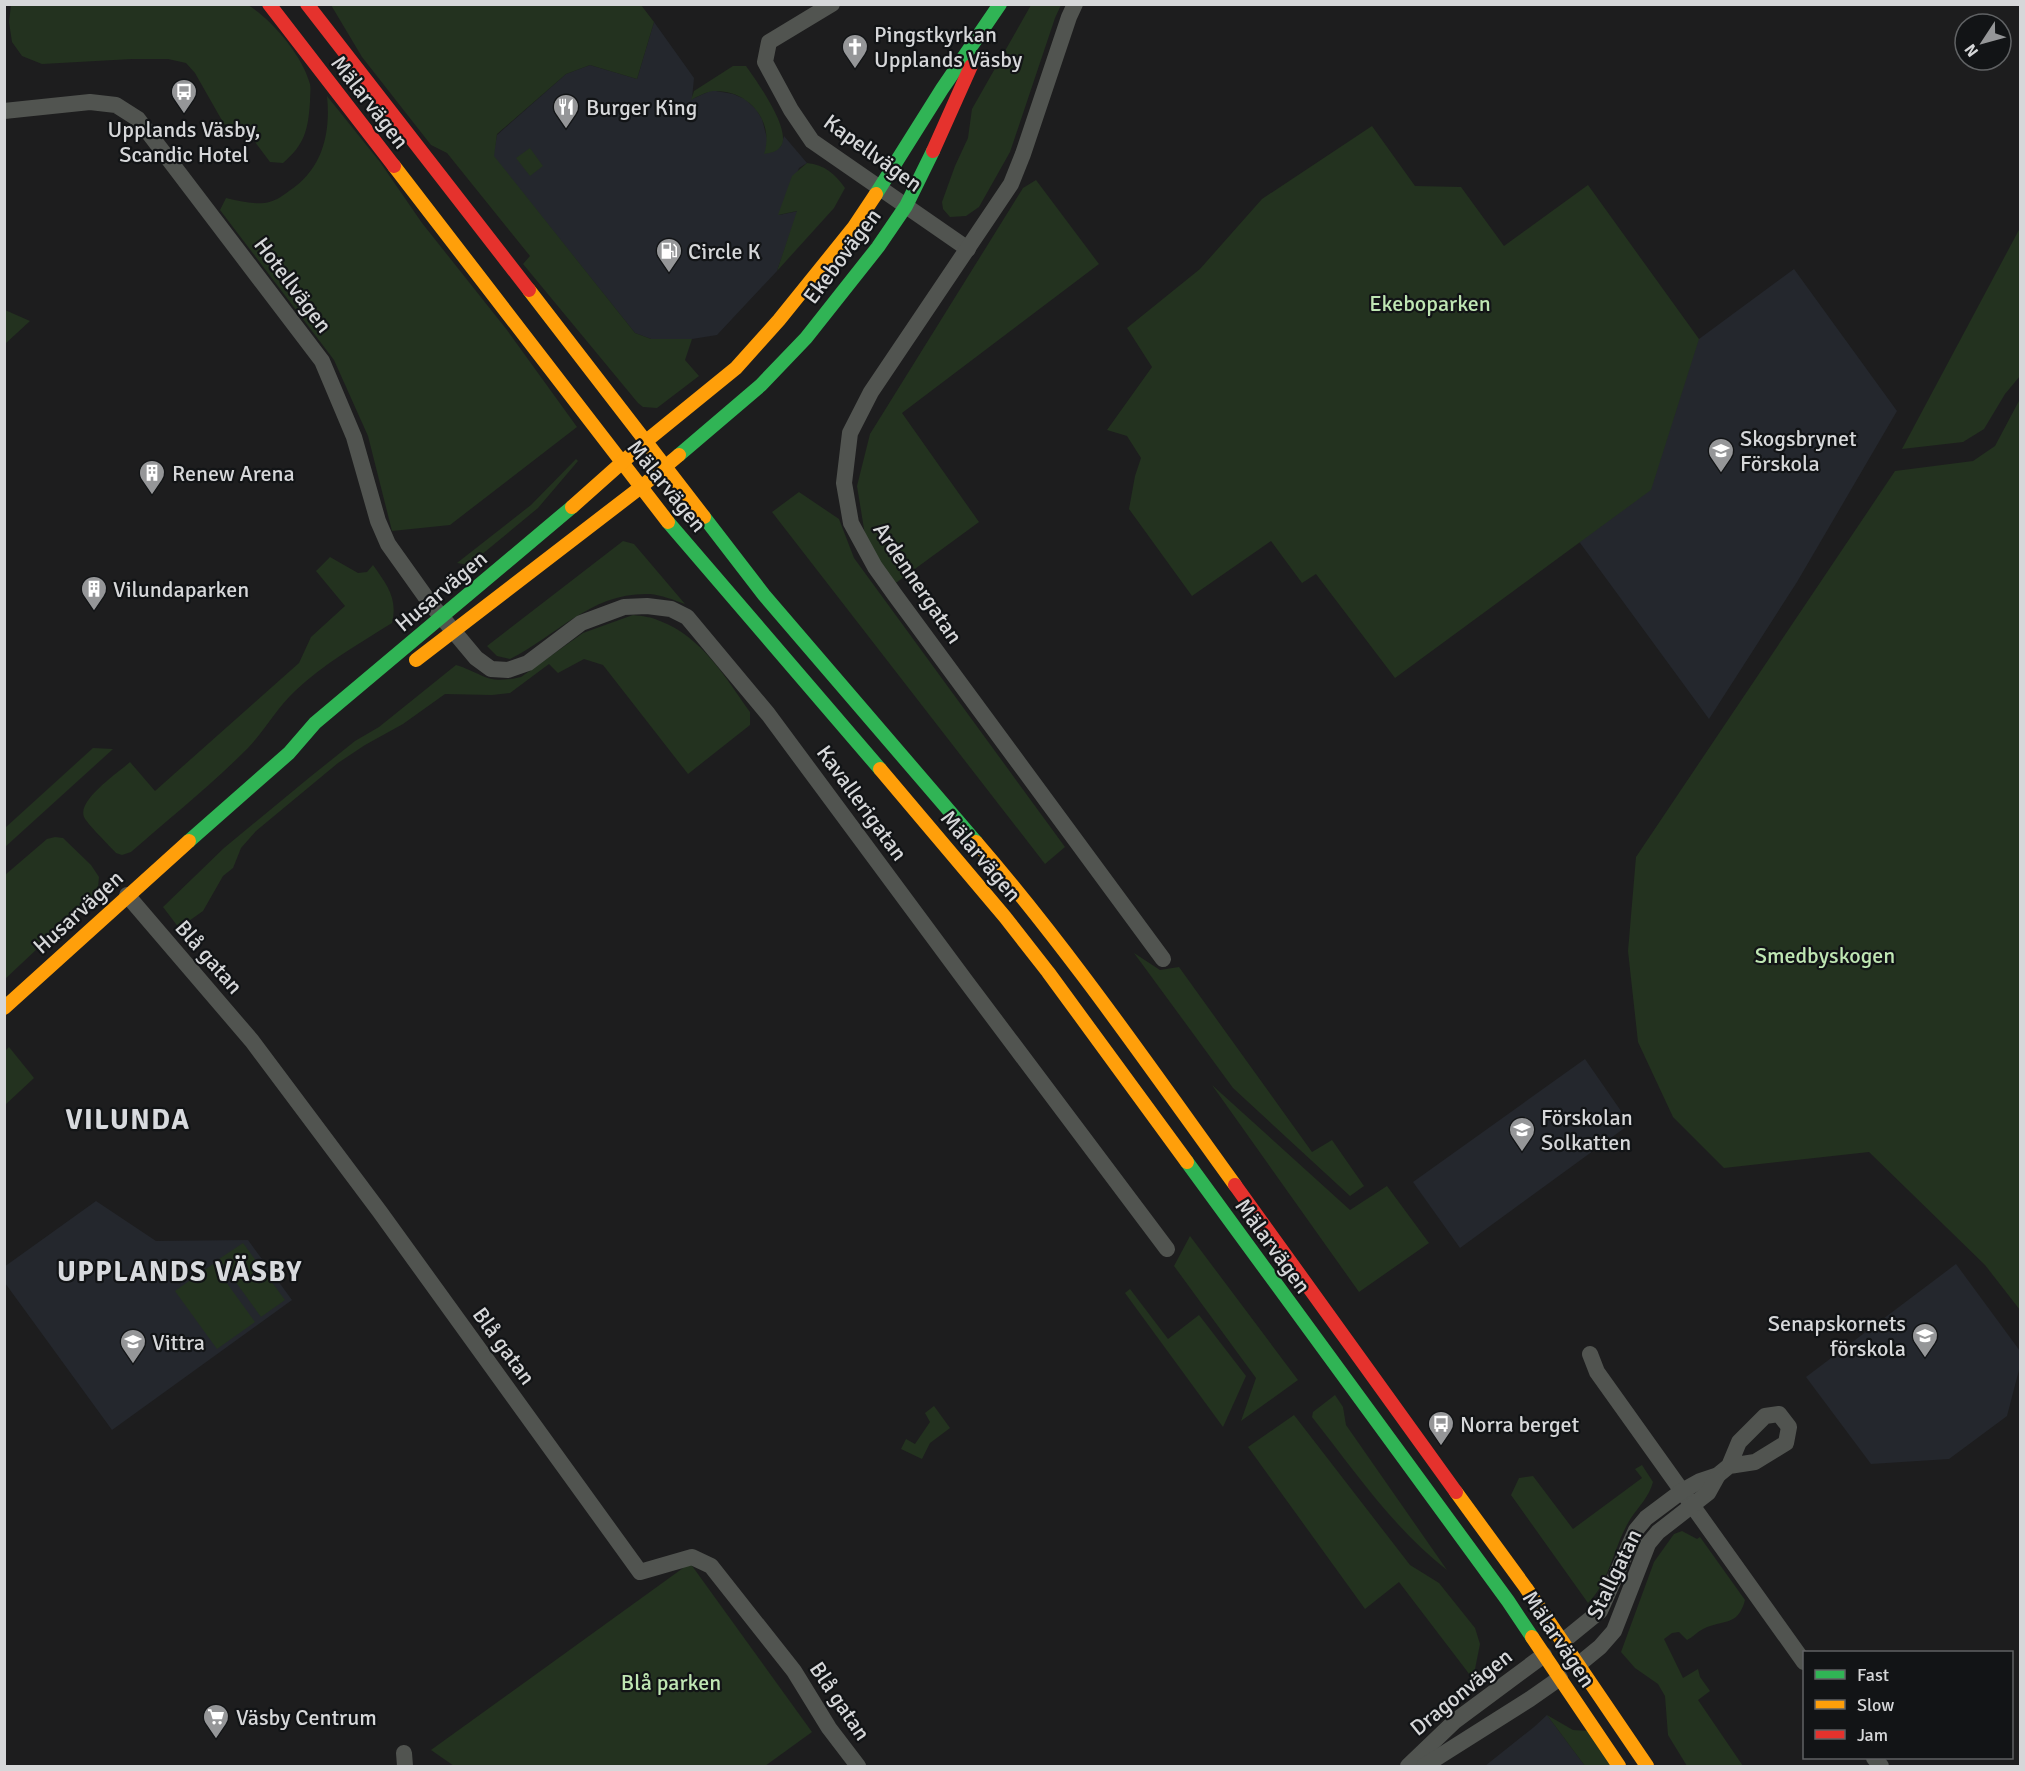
<svg xmlns="http://www.w3.org/2000/svg" width="2025" height="1771" font-family="Signika,sans-serif">
	<rect width="100%" height="100%" fill="#1d1d1e"/>
	<g fill="#24272d">
		<path d="M654,22L694,78L692,99L710,91H716L733,94L745,99L756,109L762,119L768,142L773,152L781,146L784,136L807,163L799,168L779,215L798,211L777,271L717,335L692,339H651L635,333L493,156L497,135L566,74L590,65L637,79Z"/>
		<path d="M1794,269L1897,411L1797,582L1709,719L1575,536L1653,368L1699,339Z"/>
		<path d="M1585,1059L1630,1124L1460,1248L1413,1182Z"/>
		<path d="M96,1201L156,1241L248,1240L292,1300L112,1430L5,1283L4,1267Z"/>
		<path d="M1956,1264L2020,1351V1366L2007,1416L1949,1459L1871,1464L1806,1377Z"/>
		<path d="M1547,1715L1585,1766H1485L1534,1727Z"/>
	</g>
	<g fill="#23321f">
		<path d="M11,5H248C272,20 302,55 310,84C311,89 310,96 310,102C308,130 305,144 283,163L270,162L255,142L224,124L195,73L186,63L168,59H132L42,64L22,56L12,42L9,22Z"/>
		<path d="M331,5H641L654,22L637,79L590,65L566,74L497,134L494,156L635,333L651,339H692L685,360L699,376L657,408L643,407L638,403L523,264L530,256L447,153L431,145L362,57Z"/>
		<path d="M1031,5H1061L1055,18L1010,152L979,207L966,216L950,217L943,209L942,202L955,166L968,138L972,109Z"/>
		<path d="M733,66H746C756,80 792,130 781,146C777,152 770,153 764,154C775,121 748,89 713,91C706,92 698,96 691,100L694,91Z"/>
		<path d="M327,96L380,162L422,223L507,330L577,427L450,525L392,531L368,436L334,360L220,210L226,198C238,201 252,204 264,203C274,202 281,197 289,191C322,170 331,134 327,96Z"/>
		<path d="M1372,126L1415,186L1461,187L1504,246L1588,185L1699,339L1651,490L1395,678L1316,574L1302,583L1271,541L1192,596L1129,509L1135,476L1141,458L1127,436L1107,430L1152,367L1127,328L1200,269L1262,199Z"/>
		<path d="M530,148L543,166L530,176L516,158Z"/>
		<path d="M807,163C825,165 835,174 845,188L834,208L777,271L797,211L778,215L792,176Z"/>
		<path d="M1036,180L1099,264L902,413L979,522L893,585L865,535L857,486L870,434L1023,188Z"/>
		<path d="M2020,228V376L2005,394L1984,429L1963,442L1902,449Z"/>
		<path d="M5,310L30,321L5,344Z"/>
		<path d="M2020,399V1310L1985,1265L1869,1152L1724,1168L1673,1117L1638,1042L1628,951L1636,857L1895,471L1973,461L1995,446Z"/>
		<path d="M576,459L578,461L538,508L469,565L457,563L531,505Z"/>
		<path d="M799,492L839,519L854,558L1065,847L1045,864L772,512Z"/>
		<path d="M623,541L634,544L685,604C674,600 661,595 650,594C591,592 558,635 510,659L497,656L487,646Z"/>
		<path d="M330,557L358,573L367,572L373,565C387,585 398,598 392,623C360,643 322,665 295,691C277,708 265,730 248,748C211,785 170,818 131,852L122,855L116,853C109,845 88,825 84,817C77,800 118,773 130,762L155,791L299,663L311,637L345,606L316,571Z"/>
		<path d="M633,615C642,616 652,617 660,621C702,637 725,677 750,712V725L688,774L603,665L584,659L558,673L549,664L510,693L492,695L445,694L403,724L365,745L338,763L256,831L241,848L233,868L223,876L203,911L179,928L163,907L224,848L310,777L355,741L379,727L456,665C485,674 486,685 521,677L583,633Z"/>
		<path d="M93,748L113,749L5,847V828Z"/>
		<path d="M55,837L63,838L91,865L99,877L98,888L91,901L71,917L5,979V875L47,839Z"/>
		<path d="M1134,953L1160,970L1179,967L1312,1152L1332,1140L1364,1186L1350,1196L1233,1088Z"/>
		<path d="M9,1047L34,1078L5,1105V1051Z"/>
		<path d="M1212,1085L1350,1210L1387,1186L1429,1243L1359,1292Z"/>
		<path d="M1190,1236L1298,1380L1241,1421L1256,1378L1174,1266Z"/>
		<path d="M243,1243L285,1300L261,1317L219,1259Z"/>
		<path d="M213,1264L255,1322L217,1349L175,1291Z"/>
		<path d="M1130,1289L1168,1339L1199,1315L1246,1376L1223,1427L1125,1293Z"/>
		<path d="M1335,1395L1343,1407L1346,1425L1447,1570C1393,1528 1354,1470 1312,1417L1313,1412Z"/>
		<path d="M934,1406L950,1428L930,1443L922,1459L901,1449L906,1439L915,1444L930,1422L925,1413Z"/>
		<path d="M1294,1415L1410,1565L1439,1583L1475,1628L1480,1644L1473,1679L1399,1582L1365,1609L1248,1447Z"/>
		<path d="M1642,1465L1653,1482C1649,1497 1639,1506 1631,1518C1614,1544 1610,1582 1588,1603L1511,1495L1519,1478L1533,1476L1573,1529L1642,1478L1635,1469Z"/>
		<path d="M1682,1531L1697,1539L1700,1537L1745,1600C1738,1627 1723,1619 1703,1629C1697,1632 1693,1637 1687,1640L1679,1632L1672,1633L1664,1639L1683,1678L1698,1669L1700,1677L1710,1691L1698,1700L1743,1766H1687L1668,1735L1665,1696L1658,1684L1635,1668L1621,1652L1654,1562L1674,1534Z"/>
		<path d="M690,1563L812,1732L765,1766H454L431,1750Z"/>
		<path d="M1547,1715L1573,1730L1588,1731L1611,1766H1585Z"/>
	</g>
	<g fill="none" stroke-linecap="round" stroke-linejoin="round">
		<g stroke="#515450" stroke-width="16">
			<path d="M832,4L769,42L765,62L791,110L812,141L968,249"/>
			<path d="M1075,4L1069,17L1023,154L1011,184L871,392L850,433L844,483L851,523L875,567L895,595L1163,959"/>
			<path d="M4,111L90,102L116,105L138,119L322,361L354,437L378,521L388,544L430,603L476,658L491,669L508,670L528,663L581,623L624,607L647,606L671,609L687,617L768,714L965,980L1167,1249"/>
			<path d="M127,895L252,1041L380,1212L640,1572L692,1557L711,1566L794,1671L829,1728L858,1766"/>
			<path d="M1590,1354L1597,1372L1804,1662"/>
			<path d="M1562,1642L1600,1611L1636,1530L1646,1518L1682,1491L1700,1481L1718,1475L1729,1466L1739,1442L1765,1416L1779,1414L1789,1427L1786,1443L1755,1462L1729,1466"/>
			<path d="M1578,1665L1600,1647L1614,1631L1648,1544L1658,1532L1708,1493L1718,1475"/>
			<path d="M404,1753L405,1766"/>
			<path d="M1874,1758L1881,1766"/>
			<path d="M1408,1766L1455,1721L1544,1655"/>
			<path d="M1424,1766L1530,1699L1560,1678"/>
		</g>
		<g stroke="#30b455" stroke-width="14">
			<path d="M876,194L942,89L1000,4"/>
			<path d="M679,455L761,385L806,338L878,247L906,206L933,151"/>
			<path d="M704,517L764,595L976,842"/>
			<path d="M668,522L880,769"/>
			<path d="M189,841L289,753L315,723L572,507"/>
			<path d="M1187,1162L1508,1601L1532,1637"/>
		</g>
		<g stroke="#ff9f0a" stroke-width="14">
			<path d="M394,166L668,522"/>
			<path d="M529,290L704,517"/>
			<path d="M572,507L645,442L736,368L779,320L854,227L876,194"/>
			<path d="M416,660L641,487L679,455"/>
			<path d="M880,769L1005,917L1048,972L1187,1162"/>
			<path d="M976,842C1070,951 1151,1069 1235,1185"/>
			<path d="M4,1008L189,841"/>
			<path d="M1456,1492L1526,1588L1647,1766"/>
			<path d="M1532,1637L1619,1766"/>
		</g>
		<g stroke="#e5322d" stroke-width="14">
			<path d="M269,4L394,166"/>
			<path d="M307,4L529,290"/>
			<path d="M933,151L971,66"/>
			<path d="M1235,1185L1456,1492"/>
		</g>
	</g>
	<defs>
		<symbol id="church-pin" viewBox="-11 -11 22 30"><path d="M0 17L-7.5 6A9.5 9.5 0 1 1 7.5 6Z" fill="#959698" stroke="#121416"/><path d="M-1.2-6h2.4v3.5h3.3v2.4h-3.3V6h-2.4V-.1h-3.3v-2.4h3.3Z" fill="#fff"/></symbol>
		<symbol id="bus-pin" viewBox="-11 -11 22 30"><path d="M0 17L-7.5 6A9.5 9.5 0 1 1 7.5 6Z" fill="#959698" stroke="#121416"/><path d="M-5-6H5V4H4V6H2V4H-2V6H-4V4H-5ZM-3.5-4V0h7V-4ZM-3.5 1.2v1.5H-2V1.2ZM2 1.2v1.5H3.5V1.2Z" fill="#fff"/></symbol>
		<symbol id="restaurant-pin" viewBox="-11 -11 22 30"><path d="M0 17L-7.5 6A9.5 9.5 0 1 1 7.5 6Z" fill="#959698" stroke="#121416"/><path d="M-5-6h1v4h1v-4h1v4h1v-4h1v5L-1.5 .5V6h-2V.5L-5-1ZM5-6V6H3V1.5H1.5Q1.5-4 5-6Z" fill="#fff"/></symbol>
		<symbol id="fuel-pin" viewBox="-11 -11 22 30"><path d="M0 17L-7.5 6A9.5 9.5 0 1 1 7.5 6Z" fill="#959698" stroke="#121416"/><path d="M-5.5-6h7V0h2V4h1.3V-2.5L3-4.5l.8-.8L6-3V5H2.5V1h-1V6h-7ZM-4.2-4.7v3.2H.2V-4.7Z" fill="#fff"/></symbol>
		<symbol id="school-pin" viewBox="-11 -11 22 30"><path d="M0 17L-7.5 6A9.5 9.5 0 1 1 7.5 6Z" fill="#959698" stroke="#121416"/><path d="M0-5L7-2L0 1L-7-2ZM-4 1L0 2.5L4 1V4Q0 6-4 4Z" fill="#fff"/></symbol>
		<symbol id="building-pin" viewBox="-11 -11 22 30"><path d="M0 17L-7.5 6A9.5 9.5 0 1 1 7.5 6Z" fill="#959698" stroke="#121416"/><path d="M-4-6H4V6H1V3H-1V6H-4ZM-2.5-4.3h1.7v1.8h-1.7ZM.8-4.3h1.7v1.8H.8ZM-2.5-1h1.7V.8h-1.7ZM.8-1h1.7V.8H.8Z" fill="#fff"/></symbol>
		<symbol id="supermarket-pin" viewBox="-11 -11 22 30"><path d="M0 17L-7.5 6A9.5 9.5 0 1 1 7.5 6Z" fill="#959698" stroke="#121416"/><path d="M-6-5.5h2.5l.6 2H6L4.5 2H-2.5L-4.4-4H-6ZM-1.5 3.2a1.3 1.3 0 1 0 .1 0ZM3 3.2a1.3 1.3 0 1 0 .1 0Z" fill="#fff"/></symbol>
	</defs>
	<g fill-rule="evenodd">
		<use href="#church-pin" x="840" y="32" width="30" height="40"/>
		<use href="#bus-pin" x="169" y="77" width="30" height="40"/>
		<use href="#restaurant-pin" x="551" y="92" width="30" height="40"/>
		<use href="#fuel-pin" x="654" y="236" width="30" height="40"/>
		<use href="#school-pin" x="1706" y="436" width="30" height="40"/>
		<use href="#building-pin" x="137" y="458" width="30" height="40"/>
		<use href="#building-pin" x="79" y="574" width="30" height="40"/>
		<use href="#school-pin" x="1507" y="1115" width="30" height="40"/>
		<use href="#school-pin" x="1910" y="1321" width="30" height="40"/>
		<use href="#school-pin" x="118" y="1327" width="30" height="40"/>
		<use href="#bus-pin" x="1426" y="1409" width="30" height="40"/>
		<use href="#supermarket-pin" x="201" y="1702" width="30" height="40"/>
	</g>
	<g text-anchor="middle" dominant-baseline="central" stroke-width="4.5" stroke-linejoin="round" paint-order="stroke">
		<g font-size="22" fill="#d6d7d9" stroke="#121416" text-anchor="start">
			<text x="874" y="34">Pingstkyrkan<tspan x="874" dy="25">Upplands Väsby</tspan></text>
			<text x="586" y="107">Burger King</text>
			<text x="184" y="129" text-anchor="middle">Upplands Väsby,<tspan x="184" dy="25">Scandic Hotel</tspan></text>
			<text x="688" y="251">Circle K</text>
			<text x="1740" y="438">Skogsbrynet<tspan x="1740" dy="25">Förskola</tspan></text>
			<text x="172" y="473">Renew Arena</text>
			<text x="113" y="589">Vilundaparken</text>
			<text x="1541" y="1117">Förskolan<tspan x="1541" dy="25">Solkatten</tspan></text>
			<text x="1906" y="1323" text-anchor="end">Senapskornets<tspan x="1906" dy="25">förskola</tspan></text>
			<text x="152" y="1342">Vittra</text>
			<text x="1460" y="1424">Norra berget</text>
			<text x="236" y="1717">Väsby Centrum</text>
		</g>
		<g font-size="22" fill="#d6d7d9" stroke="#121416">
			<text transform="translate(370 102) rotate(52)">Mälarvägen</text>
			<text transform="translate(873 153) rotate(36)">Kapellvägen</text>
			<text transform="translate(842 256) rotate(-53)">Ekebovägen</text>
			<text transform="translate(293 285) rotate(53)">Hotellvägen</text>
			<text transform="translate(667 486) rotate(51)">Mälarvägen</text>
			<text transform="translate(918 583) rotate(56)">Ardennergatan</text>
			<text transform="translate(441 591) rotate(-40)">Husarvägen</text>
			<text transform="translate(862 803) rotate(54)">Kavallerigatan</text>
			<text transform="translate(981 856) rotate(50)">Mälarvägen</text>
			<text transform="translate(78 912) rotate(-42)">Husarvägen</text>
			<text transform="translate(209 957) rotate(49)">Blå gatan</text>
			<text transform="translate(1273 1246) rotate(54)">Mälarvägen</text>
			<text transform="translate(504 1346) rotate(54)">Blå gatan</text>
			<text transform="translate(1614 1574) rotate(-64)">Stallgatan</text>
			<text transform="translate(1559 1639) rotate(56)">Mälarvägen</text>
			<text transform="translate(1461 1692) rotate(-39)">Dragonvägen</text>
			<text transform="translate(840 1701) rotate(56)">Blå gatan</text>
		</g>
		<g font-size="22" fill="#bfe6b3" stroke="#121416">
			<text x="1430" y="303">Ekeboparken</text>
			<text x="1825" y="955">Smedbyskogen</text>
			<text x="671" y="1682">Blå parken</text>
		</g>
		<g font-size="28" font-weight="bold" letter-spacing="1.5" fill="#d8dade" stroke="#121416">
			<text x="128" y="1120">VILUNDA</text>
			<text x="180" y="1272">UPPLANDS VÄSBY</text>
		</g>
	</g>
	<rect width="2025" height="1771" fill="none" stroke="#d6d7d9" stroke-width="12"/>
	<rect x="1803" y="1651" width="210" height="108" fill="#121416" stroke="#606264" stroke-width="1.5"/>
	<rect x="1815" y="1670" width="30" height="9" fill="#30b455" stroke="#606264" stroke-width="1.5"/>
	<text x="1857" y="1681" font-size="18" fill="#d6d7d9">Fast</text>
	<rect x="1815" y="1700" width="30" height="9" fill="#ff9f0a" stroke="#606264" stroke-width="1.5"/>
	<text x="1857" y="1711" font-size="18" fill="#d6d7d9">Slow</text>
	<rect x="1815" y="1730" width="30" height="9" fill="#e5322d" stroke="#606264" stroke-width="1.5"/>
	<text x="1857" y="1741" font-size="18" fill="#d6d7d9">Jam</text>
	<g transform="translate(1983 42) rotate(234)"><circle r="28" fill="#121416" stroke="#606264" stroke-width="1.5"/>
	<path d="M0-4.5L10 22L0 15L-10 22Z" fill="#959698"/>
	<text y="-9" font-size="16" font-weight="bold" text-anchor="middle" fill="#d6d7d9">N</text>
	</g>
</svg>
